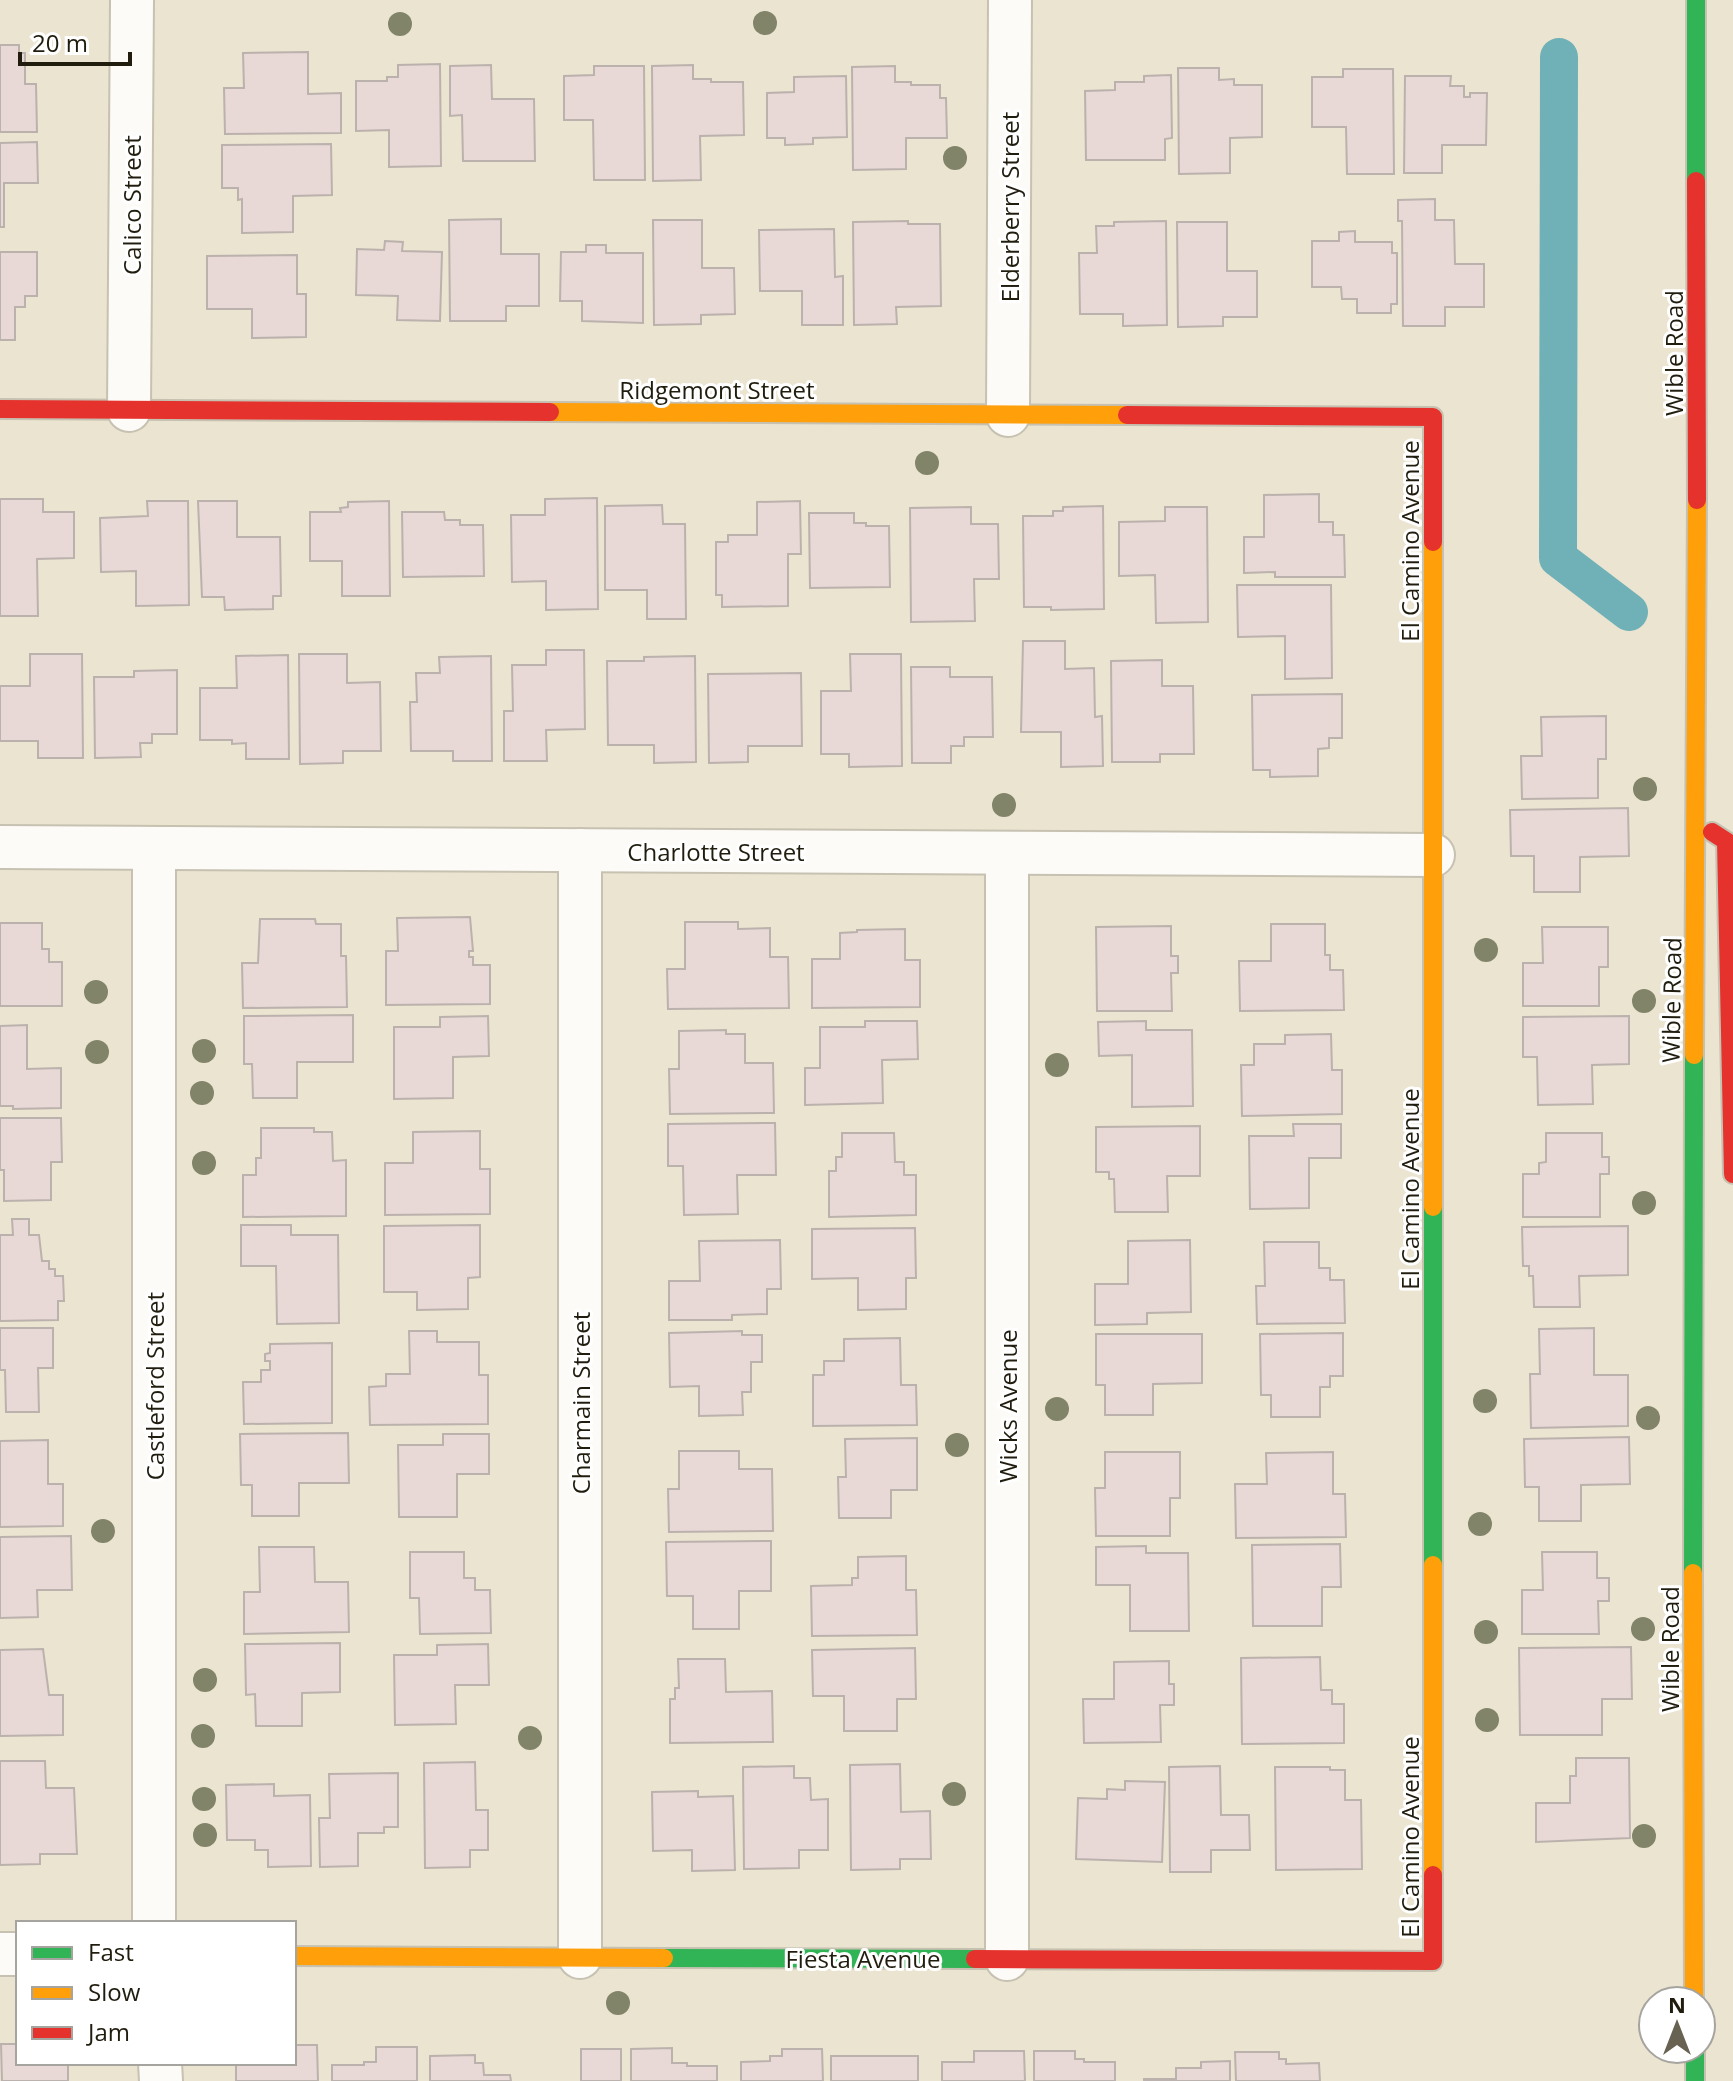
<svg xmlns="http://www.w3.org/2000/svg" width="1733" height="2081" font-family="'Open Sans',sans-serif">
	<rect width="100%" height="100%" fill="#ebe4d0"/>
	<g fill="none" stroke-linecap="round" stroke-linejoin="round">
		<path stroke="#70b1b8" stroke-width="38" d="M1559,57L1558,558L1629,612"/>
	</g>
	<g fill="#e8d8d6" stroke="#bcb2ad" stroke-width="2">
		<path d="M0,45H19V53H25V84H36L37,132H0Z"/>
		<path d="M308,52V94L341,93V133L225,134L224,88H244L243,53Z"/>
		<path d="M440,64L441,166L389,167V130L356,131V81H387V77H398V65Z"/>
		<path d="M491,65L492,99H534L535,161H463L462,115L450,116V66Z"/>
		<path d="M693,65V79H711V82H743L744,135L700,136L701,180L653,181L652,66Z"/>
		<path d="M594,66H644L645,180H594L593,120H564V76L594,75Z"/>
		<path d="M895,66V82H911V85H940V98H946L947,138H906V169L853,170L852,67Z"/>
		<path d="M1178,68H1219V80L1234,79V85H1262V137L1230,138V173L1179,174Z"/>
		<path d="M1343,69H1393L1394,174H1347L1346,127H1312V77H1343Z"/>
		<path d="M1171,75L1172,138L1165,139V160H1086L1085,91L1115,90V82H1144V76Z"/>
		<path d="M846,76L847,137L813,138V144L785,145V138H767V93L794,92V77Z"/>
		<path d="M1405,76H1451L1450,86H1464V97H1470V93H1487L1486,145H1442V173H1404Z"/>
		<path d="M37,142L38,183H4V227H0V143Z"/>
		<path d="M331,144L332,195L293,196V232L242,233V199L238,200V188H222V145Z"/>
		<path d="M1435,199V220H1454L1455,264H1484V307H1445V326H1403L1402,221H1398V200Z"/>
		<path d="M501,219V254H539V306H506V321H450L449,220Z"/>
		<path d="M653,220H702V268H734L735,314L701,315V324L654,325Z"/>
		<path d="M908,221V224H940L941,306L896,307L897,324L854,325L853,222Z"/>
		<path d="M1166,221L1167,325L1123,326V314H1080L1079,253H1097L1096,226H1114V222Z"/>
		<path d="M1177,222H1227V271H1257V317H1223V326L1178,327Z"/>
		<path d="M834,229L835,277L843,276V325H802V291H760L759,230Z"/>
		<path d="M1355,231V242H1392V253H1397V304H1391V313H1357V299H1342L1341,287H1312V241H1339V232Z"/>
		<path d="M385,241L403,242L402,251L442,252L440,321L397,320L398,296L356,295L357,249L384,250Z"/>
		<path d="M586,245H606V253H643V323L582,321V301H560L561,252H586Z"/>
		<path d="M0,252H37V296H25V307H15V340H0Z"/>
		<path d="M297,255V294H306V337L252,338V309H207V256Z"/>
		<path d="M1319,494V522H1333V535H1344L1345,577H1275V572L1244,573V537H1264V495Z"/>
		<path d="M597,498L598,609L546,610V581L512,582L511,515H545V499Z"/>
		<path d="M0,499H43V512H74V558L37,559L38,616H0Z"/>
		<path d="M147,501H188L189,605L136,606V571L101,572L100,518L148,516Z"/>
		<path d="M198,501H237V537H280L281,596H273V609L225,610L224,597H202Z"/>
		<path d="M389,501L390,596H342V561H310V512H341L340,508L348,507V502Z"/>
		<path d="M800,501L801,554H788V606L722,607V595H716V542H728V535H757V502Z"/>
		<path d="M662,505L663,524H685L686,619H647V590H605V506Z"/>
		<path d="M1103,506L1104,609L1051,610V607H1024L1023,516H1053V511H1063V507Z"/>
		<path d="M971,507V524H998L999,579H974L975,621L911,622L910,508Z"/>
		<path d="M1165,507H1207L1208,622L1156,623L1155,575L1119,576V522L1165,521Z"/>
		<path d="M402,512H444L445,520H460V525H483L484,576L403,577Z"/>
		<path d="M809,513H854V523H866V526H889L890,587L810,588Z"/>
		<path d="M1237,585H1331L1332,678L1285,679V636L1238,637Z"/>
		<path d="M1023,641H1065V669L1094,668L1095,717L1102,716L1103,766L1061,767V732H1021Z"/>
		<path d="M546,650H584L585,729L546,730L547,761H504V711H513L512,665H546Z"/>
		<path d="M30,654H82L83,758H38V741H0V686H30Z"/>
		<path d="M299,654H347V683L380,682L381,751H343V763L300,764Z"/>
		<path d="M850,654H901L902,766L849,767V754H821V691H851Z"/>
		<path d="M288,655L289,759H246V743L232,744V740H200V688H237L236,656Z"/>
		<path d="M491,656L492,761H453V751H411L410,702H417L416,673H440L439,657Z"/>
		<path d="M695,656L696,762L654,763V745H608L607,661H644V657Z"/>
		<path d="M1162,660V686H1193L1194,754H1160V762H1112L1111,661Z"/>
		<path d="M911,667H950V677H992L993,737H964V746H951V763H912Z"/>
		<path d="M177,670V734H152V743H140L141,757L95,758L94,677H134V671Z"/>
		<path d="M801,673L802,746H748V762L709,763L708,674Z"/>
		<path d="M1342,694V738H1329V748L1318,749V776L1270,777V770H1253L1252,695Z"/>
		<path d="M1606,716V759H1598V798L1522,799L1521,756H1542L1541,717Z"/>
		<path d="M1628,808L1629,856L1580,857V892H1534V856H1511L1510,810Z"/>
		<path d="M470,917L473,951H469V957H473V965H490V1004L386,1005V951H398L397,918Z"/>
		<path d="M260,919H315L316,924H341V956H346L347,1007L243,1008L242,963H258Z"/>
		<path d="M685,922H738V929L770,928V957H788L789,1008L668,1009L667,969H685Z"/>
		<path d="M0,923H42V949H49V962H62V1006H0Z"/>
		<path d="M1271,924H1325V955H1330V970H1343L1344,1010L1240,1011L1239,961H1271Z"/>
		<path d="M1171,926V956H1178V973H1171L1172,1011H1097L1096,927Z"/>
		<path d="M1542,927H1608V967H1599V1006H1523V963H1543Z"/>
		<path d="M905,929V960H920V1007L812,1008V959H840V933L857,932V930Z"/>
		<path d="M353,1015V1062H297V1098H253L252,1064H244V1016Z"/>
		<path d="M488,1016L489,1056L453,1057V1098L394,1099V1027H440V1017Z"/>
		<path d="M1629,1016V1064L1592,1065L1593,1104L1538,1105L1537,1057H1523V1017Z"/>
		<path d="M865,1021H917L918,1059L882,1060L883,1103L805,1105V1068H820V1027H865Z"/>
		<path d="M1146,1021V1030H1192L1193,1106L1132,1107V1055L1099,1056L1098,1022Z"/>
		<path d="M27,1025V1069L61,1068V1108L13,1109V1106H0V1026Z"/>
		<path d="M726,1030V1034H745V1063H773L774,1113L670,1114L669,1069H679V1031Z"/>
		<path d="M1331,1034L1332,1070H1342V1114L1242,1116L1241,1065H1254V1044H1285V1035Z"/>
		<path d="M0,1118H61L62,1162H51V1200L4,1201V1170H0Z"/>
		<path d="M775,1123L776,1175H737L738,1214L684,1215L683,1166H668V1124Z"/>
		<path d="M1293,1124H1341V1158H1309V1208L1250,1209L1249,1136H1294Z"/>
		<path d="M1200,1126V1176H1167L1168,1212H1115L1114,1179H1109V1172H1096V1127Z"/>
		<path d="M261,1128H314V1132H332L333,1161L346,1160V1216L243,1217V1175H256V1158H261Z"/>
		<path d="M480,1131V1169H490V1214L385,1215V1163H413V1132Z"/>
		<path d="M842,1133H894L895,1162H904V1175H916V1215L829,1217V1171H836V1157H842Z"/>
		<path d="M1546,1133H1602V1157H1609V1174H1600V1217H1523V1174H1539V1163L1546,1162Z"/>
		<path d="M12,1219H29V1235H39L42,1261H49V1269H55V1276H63L64,1301H58V1320L0,1321V1235H13Z"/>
		<path d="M241,1225H291V1235H338L339,1323L277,1324L276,1266H241Z"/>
		<path d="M480,1225V1277L468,1278V1309L417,1310V1292H384V1226Z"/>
		<path d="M1628,1226V1275L1579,1276L1580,1307H1534L1533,1276H1529V1266H1523L1522,1227Z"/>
		<path d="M915,1228L916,1278H906V1309L858,1310V1278L812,1279V1229Z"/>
		<path d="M780,1240L781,1289H767V1314L732,1315V1320H669V1281H700L699,1241Z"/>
		<path d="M1190,1240L1191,1312L1147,1313V1324L1095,1325V1284H1128V1241Z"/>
		<path d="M1264,1242H1319V1268H1330V1280H1344L1345,1323L1257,1324L1256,1286H1265Z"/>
		<path d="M0,1328H53V1368H38L39,1412H6L5,1370H0Z"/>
		<path d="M1594,1328V1375H1628V1426L1531,1428L1530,1374H1540L1539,1329Z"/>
		<path d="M409,1331H437V1342H479V1375H488V1424L370,1425L369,1387L386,1386V1374H410Z"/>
		<path d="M742,1331V1335H762V1362H751V1392H742L743,1415L699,1416V1386L670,1387L669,1333Z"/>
		<path d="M1343,1333V1376H1330V1387H1320V1417H1271V1395H1261L1260,1334Z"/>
		<path d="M1096,1334H1202V1383L1153,1384V1415H1105V1385H1096Z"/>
		<path d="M900,1338L901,1385H916L917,1425L813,1426V1375H824V1361H844V1339Z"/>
		<path d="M332,1343V1423L244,1424L243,1382H261V1370H270V1361H265V1354L270,1353V1344Z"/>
		<path d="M348,1433L349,1483H299V1516H252V1485H241L240,1434Z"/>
		<path d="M443,1434H489V1474H457V1517H399L398,1445H443Z"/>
		<path d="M1629,1437L1630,1484L1581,1485V1521H1539V1487H1525L1524,1439Z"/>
		<path d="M917,1438V1490H891V1518H839L838,1477H846L845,1439Z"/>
		<path d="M48,1440V1484H63V1526L0,1527V1441Z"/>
		<path d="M679,1451H739V1469H772L773,1531L669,1532L668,1489H679Z"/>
		<path d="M1105,1452H1180V1498H1170V1536H1096L1095,1488H1105Z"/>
		<path d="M1333,1452V1494H1345L1346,1537L1236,1538L1235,1484H1267L1266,1453Z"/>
		<path d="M71,1536L72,1590H37L38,1617L0,1618V1537Z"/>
		<path d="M771,1541V1591H739V1629H693V1596H667L666,1542Z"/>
		<path d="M1340,1544L1341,1587H1322V1626H1253L1252,1545Z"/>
		<path d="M1146,1546V1553H1188L1189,1631H1130V1585H1096V1547Z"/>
		<path d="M259,1547H314L315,1582H348L349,1632L244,1634V1592H260Z"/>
		<path d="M410,1552H464V1578H475V1590H490L491,1633L420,1634L419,1598H410Z"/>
		<path d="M1542,1552H1597V1578H1609V1601H1598L1599,1634H1522V1590H1543Z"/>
		<path d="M906,1556V1590H916L917,1635L812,1636L811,1586L852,1585V1578H858V1557Z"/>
		<path d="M340,1643V1692L302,1693V1726H256L255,1694L246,1695L245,1644Z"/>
		<path d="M488,1644L489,1685H455L456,1724L395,1725L394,1655H437V1645Z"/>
		<path d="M1631,1647L1632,1699H1602V1735H1520L1519,1648Z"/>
		<path d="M915,1648L916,1699H897V1731H844V1696H813L812,1650Z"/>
		<path d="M43,1649L49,1695H63V1735L0,1736V1650Z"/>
		<path d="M1320,1657L1321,1690H1332V1704H1344V1743L1242,1744L1241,1658Z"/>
		<path d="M678,1659H725L726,1692L772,1691L773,1742L670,1743V1699H675V1688H679Z"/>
		<path d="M1169,1661V1684H1174V1705H1160L1161,1742L1084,1743L1083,1699H1114V1662Z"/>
		<path d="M1576,1758H1629L1630,1838L1536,1842V1803H1570V1776H1576Z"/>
		<path d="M0,1761H45L46,1788H74L77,1854H40V1864L0,1865Z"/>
		<path d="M475,1762L476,1810H488V1850H470V1867L425,1868L424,1763Z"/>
		<path d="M900,1764L901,1812L930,1811L931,1859H900V1869L851,1870L850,1765Z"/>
		<path d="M794,1766V1778H810L811,1800L828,1799V1850H799V1868L744,1869L743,1767Z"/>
		<path d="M1220,1766L1221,1815H1249L1250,1850H1211V1872H1170L1169,1767Z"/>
		<path d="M1275,1767H1330V1770H1345V1800H1361L1362,1869L1276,1870Z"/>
		<path d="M398,1773V1827H384V1833H358V1866L320,1867L319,1818H330L329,1774Z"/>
		<path d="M1125,1781L1165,1782L1162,1862L1076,1859L1078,1798L1107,1799V1789L1125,1790Z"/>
		<path d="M274,1784V1796L310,1795L311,1866L268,1867V1850H255V1840H227L226,1785Z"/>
		<path d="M698,1791V1797L733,1796L735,1870L692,1871V1850L653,1851L652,1792Z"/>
		<path d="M1,2044H18V2063H68V2081H2Z"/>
		<path d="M294,2045H317L318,2081H236V2063H294Z"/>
		<path d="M376,2047H417V2081H332V2065H364V2062H376Z"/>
		<path d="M672,2048V2063H687V2066H717V2081H631V2049Z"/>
		<rect x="581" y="2049" width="40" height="32"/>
		<path d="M782,2049H822L823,2081H741V2062L770,2061V2056H782Z"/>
		<path d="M974,2051H1024L1025,2081H942V2062H974Z"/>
		<path d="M1034,2051H1075V2059H1084V2062H1115V2081H1034Z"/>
		<path d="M1235,2052H1279V2059H1286V2064L1319,2063L1320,2081H1236Z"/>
		<path d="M475,2055V2063H483L484,2075H510L511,2081H430V2056Z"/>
		<rect x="831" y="2056" width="87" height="25"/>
		<path d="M1230,2061V2081H1144V2079H1176V2068H1201V2062Z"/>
	</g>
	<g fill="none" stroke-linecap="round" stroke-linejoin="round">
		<defs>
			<g id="street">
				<path d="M129,410L132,0"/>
				<path d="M1008,415L1010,0"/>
				<path d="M0,847L1433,855"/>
				<path d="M154,848V1923"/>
				<path d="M580,850V1957"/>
				<path d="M1007,853V1959"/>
				<path d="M0,1954H18"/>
				<path d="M160,2063L161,2081"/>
			</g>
			<g id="fast">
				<path d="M1696,0V181"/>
				<path d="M1433,1207V1565"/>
				<path d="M1693,1573L1694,1055"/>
				<path d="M664,1958L975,1959"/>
				<path d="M1695,2049V2081"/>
			</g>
			<g id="slow">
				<path d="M550,412L1127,415"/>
				<path d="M1433,542V1207"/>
				<path d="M1694,1055L1697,500"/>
				<path d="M1433,1565V1875"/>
				<path d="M1693,1573L1694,2001"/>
				<path d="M294,1956L664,1958"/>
			</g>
			<g id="jam">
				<path d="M1696,181L1697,500"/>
				<path d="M0,409L550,412"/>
				<path d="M1127,415L1433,417V542"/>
				<path d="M1712,832L1726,841L1733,1174"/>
				<path d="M975,1959L1433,1961V1875"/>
			</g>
		</defs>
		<use href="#street" stroke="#c6c1b1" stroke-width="46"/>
		<use href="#fast" stroke="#c6c1b1" stroke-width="22"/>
		<use href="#slow" stroke="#c6c1b1" stroke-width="22"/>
		<use href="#jam" stroke="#c6c1b1" stroke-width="22"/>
		<use href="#street" stroke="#fcfbf8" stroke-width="42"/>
		<use href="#fast" stroke="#30b455" stroke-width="18"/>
		<use href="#slow" stroke="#ff9f0a" stroke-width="18"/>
		<use href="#jam" stroke="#e5322d" stroke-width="18"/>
	</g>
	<g fill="#818468">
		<circle cx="765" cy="23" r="12"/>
		<circle cx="400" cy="24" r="12"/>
		<circle cx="955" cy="158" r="12"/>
		<circle cx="927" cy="463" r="12"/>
		<circle cx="1645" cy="789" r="12"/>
		<circle cx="1004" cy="805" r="12"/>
		<circle cx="1486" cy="950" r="12"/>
		<circle cx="96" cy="992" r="12"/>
		<circle cx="1644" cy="1001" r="12"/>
		<circle cx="204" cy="1051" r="12"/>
		<circle cx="97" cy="1052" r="12"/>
		<circle cx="1057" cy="1065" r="12"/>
		<circle cx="202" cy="1093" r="12"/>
		<circle cx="204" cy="1163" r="12"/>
		<circle cx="1644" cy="1203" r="12"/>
		<circle cx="1485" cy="1401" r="12"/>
		<circle cx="1057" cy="1409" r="12"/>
		<circle cx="1648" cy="1418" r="12"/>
		<circle cx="957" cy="1445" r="12"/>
		<circle cx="1480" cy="1524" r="12"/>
		<circle cx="103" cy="1531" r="12"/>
		<circle cx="1643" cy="1629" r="12"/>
		<circle cx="1486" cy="1632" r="12"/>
		<circle cx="205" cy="1680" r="12"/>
		<circle cx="1487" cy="1720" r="12"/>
		<circle cx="203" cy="1736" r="12"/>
		<circle cx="530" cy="1738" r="12"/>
		<circle cx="954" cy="1794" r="12"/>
		<circle cx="204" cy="1799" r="12"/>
		<circle cx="205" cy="1835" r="12"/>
		<circle cx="1644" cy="1836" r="12"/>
		<circle cx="618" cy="2003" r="12"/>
	</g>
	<g text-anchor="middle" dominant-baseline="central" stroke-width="6" stroke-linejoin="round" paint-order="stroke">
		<g font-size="24" fill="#201c0e" stroke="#fff">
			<text transform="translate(131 205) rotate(-90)">Calico Street</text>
			<text transform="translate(1009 207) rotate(-90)">Elderberry Street</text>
			<text transform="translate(1673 353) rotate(-90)">Wible Road</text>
			<text x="717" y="389">Ridgemont Street</text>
			<text transform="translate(1409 541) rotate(-90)">El Camino Avenue</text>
			<text x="716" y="851">Charlotte Street</text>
			<text transform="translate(1671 1000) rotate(-89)">Wible Road</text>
			<text transform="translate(1409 1189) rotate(-90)">El Camino Avenue</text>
			<text transform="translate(154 1386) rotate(-90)">Castleford Street</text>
			<text transform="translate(580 1403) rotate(-90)">Charmain Street</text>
			<text transform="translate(1007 1406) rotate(-90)">Wicks Avenue</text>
			<text transform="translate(1669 1649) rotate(-90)">Wible Road</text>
			<text transform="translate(1409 1837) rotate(-90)">El Camino Avenue</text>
			<text x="863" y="1958">Fiesta Avenue</text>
		</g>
	</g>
	<rect x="16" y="1921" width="280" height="144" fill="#ffffff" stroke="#a6a49f" stroke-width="2"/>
	<rect x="32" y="1947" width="40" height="12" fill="#30b455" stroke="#a6a49f" stroke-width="2"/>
	<text x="88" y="1961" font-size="24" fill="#201c0e">Fast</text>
	<rect x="32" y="1987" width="40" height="12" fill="#ff9f0a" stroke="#a6a49f" stroke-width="2"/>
	<text x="88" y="2001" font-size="24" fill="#201c0e">Slow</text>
	<rect x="32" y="2027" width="40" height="12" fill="#e5322d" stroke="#a6a49f" stroke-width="2"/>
	<text x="88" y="2041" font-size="24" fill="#201c0e">Jam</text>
	<g transform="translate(1677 2025)"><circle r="38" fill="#ffffff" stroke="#a6a49f" stroke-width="2"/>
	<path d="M0-6L14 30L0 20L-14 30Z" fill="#676252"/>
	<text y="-12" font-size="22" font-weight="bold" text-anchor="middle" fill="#201c0e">N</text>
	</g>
	<path d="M20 52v12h110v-12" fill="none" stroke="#201c0e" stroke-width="4"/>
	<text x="32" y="52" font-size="24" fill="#201c0e" stroke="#ffffff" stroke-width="6" paint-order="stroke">20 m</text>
</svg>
